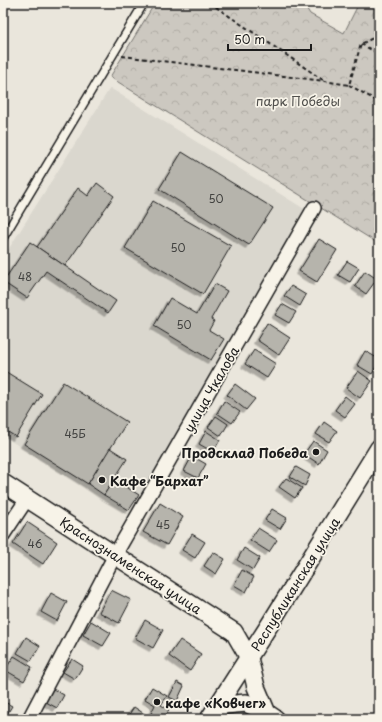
<svg xmlns="http://www.w3.org/2000/svg" width="382" height="722" font-family="'Playpen Sans',sans-serif">
	<defs>
		<pattern id="park-crowns" width="20" height="18" patternUnits="userSpaceOnUse"><rect width="20" height="18" fill="#ccc8c0"/><path d="M2 6a3 3 0 1 1 6 0M12 15a3 3 0 1 1 6 0" fill="none" stroke="#afaba4"/></pattern>
		<filter id="shadow"><feDropShadow dx="-3.5" dy="3.5" stdDeviation="0" flood-color="#0004"/></filter>
	</defs>
	<rect width="100%" height="100%" fill="#eae6dc"/>
	<filter id="ink" filterUnits="userSpaceOnUse"><feTurbulence type="fractalNoise" baseFrequency=".025" numOctaves="2"/><feDisplacementMap in="SourceGraphic" scale="8" xChannelSelector="R" yChannelSelector="G"/><feConvolveMatrix kernelMatrix="1 2 1 2 8 2 1 2 1" color-interpolation-filters="sRGB"/></filter>
	<g filter="url(#ink)">
		<path fill="#dad7ce" d="M110,88L306,210L132,517L3,436V258Z"/>
		<path fill="url(#park-crowns)" stroke="#74726e" d="M155,3H303L310,14L344,33L359,3H379V244L110,77Z"/>
		<g fill="#b6b4ac" stroke="#1c1c1c" filter="url(#shadow)">
			<path d="M182,152L273,208L249,245L159,189Z"/>
			<path d="M97,183L114,196L65,266L37,247L78,188L88,196Z"/>
			<path d="M153,201L231,246L203,294L125,248Z"/>
			<path d="M319,239L337,250L317,282L299,271Z"/>
			<path d="M30,242L116,301L108,313L46,271L27,298L3,282Z"/>
			<path d="M347,261L359,268L350,282L338,275Z"/>
			<path d="M365,271L377,279L366,294L355,286Z"/>
			<path d="M215,284L227,291L211,319L214,321L209,330L224,339L211,360L154,326L170,298L197,314Z"/>
			<path d="M291,286L306,295L300,306L284,296Z"/>
			<path d="M282,304L296,312L289,323L275,315Z"/>
			<path d="M267,323L290,338L279,355L257,340Z"/>
			<path d="M254,350L276,364L267,378L245,364Z"/>
			<path d="M365,351L379,359V362L372,374L357,365Z"/>
			<path d="M3,370L42,394L16,437L3,429Z"/>
			<path d="M358,371L372,381L360,398L346,388Z"/>
			<path d="M63,382L127,422L88,484L24,444Z"/>
			<path d="M235,384L255,399L246,410L227,395Z"/>
			<path d="M345,396L355,404L345,417L335,410Z"/>
			<path d="M224,401L240,412L232,423L217,413Z"/>
			<path d="M216,416L228,424L221,436L208,427Z"/>
			<path d="M324,422L337,431L329,442L316,434Z"/>
			<path d="M206,431L220,440L213,452L199,444Z"/>
			<path d="M313,441L327,450L319,464L304,454Z"/>
			<path d="M110,448L127,459L104,495L88,484Z"/>
			<path d="M192,456L206,464L198,478L184,471Z"/>
			<path d="M296,467L310,475L305,486L290,477Z"/>
			<path d="M286,478L302,488L295,498L279,487Z"/>
			<path d="M114,479L139,495L129,510L104,495Z"/>
			<path d="M160,503L183,517L167,545L143,532Z"/>
			<path d="M272,509L287,518L280,529L265,520Z"/>
			<path d="M27,522L57,542L43,564L13,544Z"/>
			<path d="M258,528L277,540L269,552L250,540Z"/>
			<path d="M192,534L205,542L195,558L182,550Z"/>
			<path d="M244,548L260,558L253,570L237,560Z"/>
			<path d="M213,552L225,559L216,574L204,566Z"/>
			<path d="M242,570L254,577L246,592L234,585Z"/>
			<path d="M111,590L131,600L119,623L99,612Z"/>
			<path d="M51,593L67,602L57,621L41,612Z"/>
			<path d="M145,620L163,630L153,648L135,638Z"/>
			<path d="M91,621L111,633L103,646L83,635Z"/>
			<path d="M26,637L40,646L31,661L17,653Z"/>
			<path d="M180,640L201,654L190,671L169,656Z"/>
			<path d="M14,656L32,667L24,681L5,670Z"/>
			<path d="M72,659L83,666L75,679L63,672Z"/>
			<path d="M177,682L184,686L177,701L169,697Z"/>
			<path d="M152,687L167,696L161,705L169,710L164,719H161L151,713L155,705L145,699Z"/>
			<path d="M53,689L64,695L57,708L46,702Z"/>
			<path d="M3,701L12,706L4,719H3Z"/>
			<path d="M134,707L152,719H126Z"/>
		</g>
		<g fill="none" stroke-linecap="round" stroke-linejoin="round">
			<defs>
				<path id="service" d="M3,238L144,3"/>
				<g id="minor">
					<path d="M3,535L27,499"/>
					<path d="M29,719L115,555L314,208"/>
				</g>
				<g id="tertiary">
					<path d="M3,483L234,632L249,658L256,687L267,713L276,719"/>
					<path d="M215,710L226,705L246,703L267,713"/>
					<path d="M209,719L270,624L379,448"/>
				</g>
			</defs>
			<use href="#service" stroke="#1c1c1c" stroke-width="10"/>
			<use href="#minor" stroke="#1c1c1c" stroke-width="16"/>
			<use href="#tertiary" stroke="#1c1c1c" stroke-width="20"/>
			<g stroke="#1c1c1c" stroke-width="2" stroke-dasharray="4 3" stroke-linecap="butt">
				<path d="M210,3L323,80"/>
				<path d="M361,44L379,54"/>
				<path d="M122,56L324,81L349,85L361,44L379,35"/>
				<path d="M349,85L379,102"/>
			</g>
			<use href="#service" stroke="#f7f3e8" stroke-width="7"/>
			<use href="#minor" stroke="#f7f3e8" stroke-width="13"/>
			<use href="#tertiary" stroke="#f7f3e8" stroke-width="17"/>
		</g>
	</g>
	<g fill="#1c1c1c" stroke="#f7f3e8" stroke-width="1.5">
		<circle cx="316" cy="452" r="4"/>
		<circle cx="102" cy="480" r="4"/>
		<circle cx="157" cy="702" r="4"/>
	</g>
	<g text-anchor="middle" dominant-baseline="central" stroke-width="3.5" stroke-linejoin="round" paint-order="stroke">
		<g font-size="11" fill="#424240">
			<text x="216" y="198">50</text>
			<text x="178" y="247">50</text>
			<text x="25" y="276">48</text>
			<text x="184" y="324">50</text>
			<text x="75" y="433">45Б</text>
			<text x="163" y="524">45</text>
			<text x="35" y="543">46</text>
		</g>
		<g font-size="13" fill="#51504d" stroke="#f7f3e8">
			<text x="298" y="100">парк Победы</text>
		</g>
		<g font-size="13" fill="#1c1c1c" stroke="#f7f3e8">
			<text transform="translate(211 389) rotate(-60)">улица Чкалова</text>
			<text transform="translate(131 565) rotate(33)">Краснознаменская улица</text>
			<text transform="translate(295 584) rotate(-58)">Республиканская улица</text>
		</g>
		<g font-size="13" font-weight="bold" fill="#1c1c1c" stroke="#f7f3e8" text-anchor="start">
			<text x="308" y="452" text-anchor="end">Продсклад Победа</text>
			<text x="110" y="480">Кафе “Бархат”</text>
			<text x="165" y="702">кафе «Ковчег»</text>
		</g>
	</g>
	<rect width="382" height="722" fill="none" stroke="#f7f3e8" stroke-width="16"/>
	<rect x="8" y="8" width="366" height="706" fill="none" stroke="#1c1c1c" stroke-width="1.5" filter="url(#ink)"/>
	<path d="M228 44v6h83v-6" fill="none" stroke="#1c1c1c" stroke-width="2"/>
	<text x="234" y="44" font-size="12" fill="#1c1c1c" stroke="#f7f3e8" stroke-width="3" paint-order="stroke">50 m</text>
</svg>
